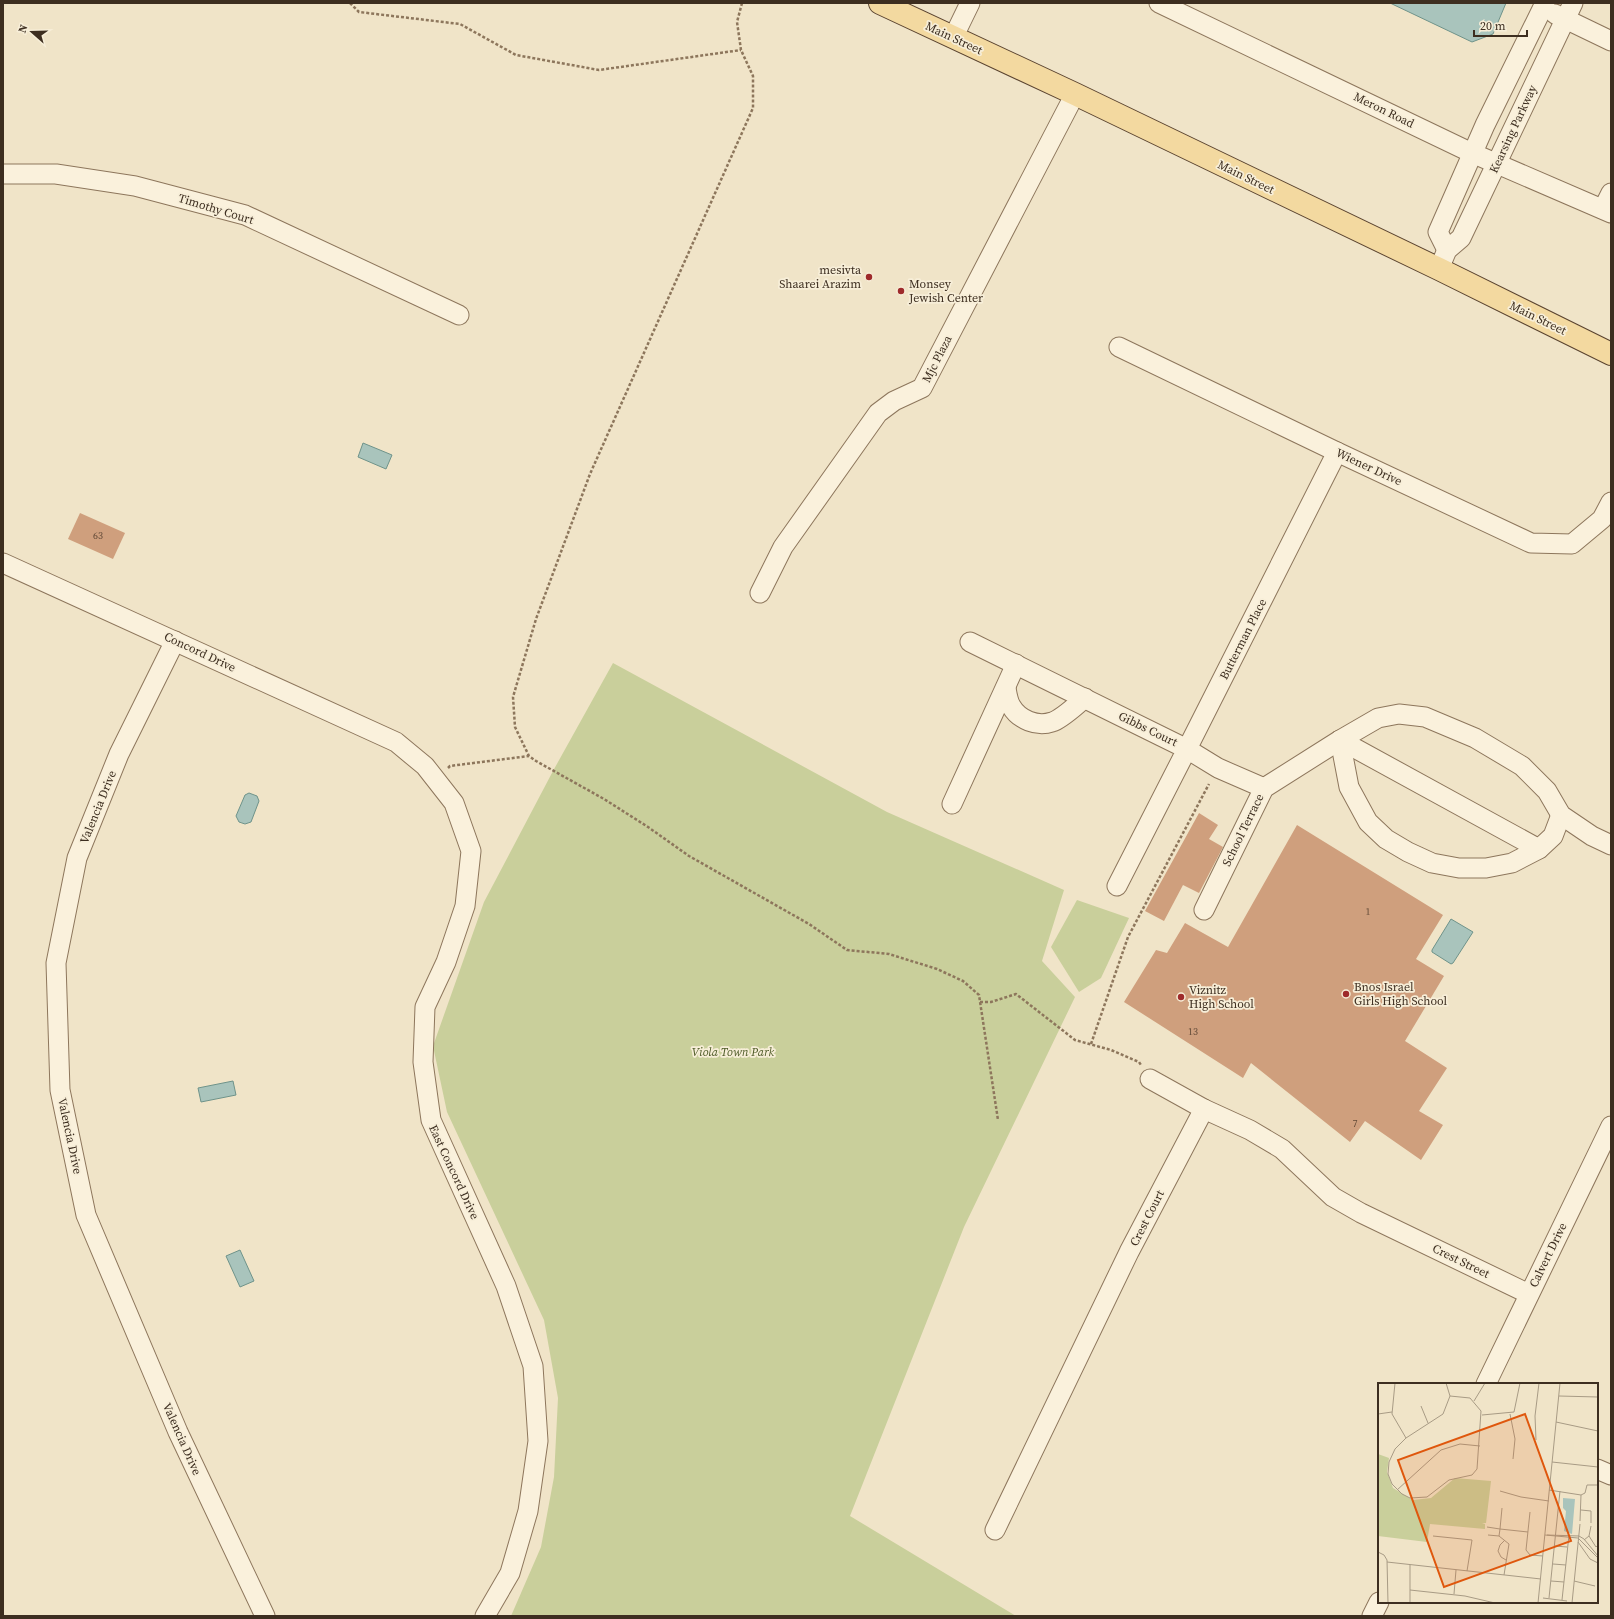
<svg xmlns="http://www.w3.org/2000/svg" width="1614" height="1619" font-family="'Source Serif 4',serif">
	<rect width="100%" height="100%" fill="#f0e4c8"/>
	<g fill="#c9cf9b">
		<path d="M613,663L887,812L1064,890L1042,961L1075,997L964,1227L850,1516L1016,1616H511L541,1547L554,1477L558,1398L544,1320L447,1112L433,1046L484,902L553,771Z"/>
		<path d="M1077,900L1129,918L1101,978L1079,992L1051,947Z"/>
	</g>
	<g fill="#a9c4bc" stroke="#6f938a">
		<path d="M1390,3H1506L1493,34L1472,42Z"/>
		<path d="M363,443L392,455L386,469L358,457Z"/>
		<path d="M249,793L257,796L259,801L251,822L245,824L239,822L236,816L245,795Z"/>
		<path d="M1451,919L1473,932L1453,963L1451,964L1432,952V950Z"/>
		<path d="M233,1081L236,1095L201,1102L198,1088Z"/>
		<path d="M240,1250L254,1281L240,1287L226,1256Z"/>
	</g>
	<g fill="#cf9f7d">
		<path d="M80,513L125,533L113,559L68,539Z"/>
		<path d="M1199,813L1218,825L1209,839L1223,847L1199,893L1183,885L1164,921L1145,911Z"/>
		<path d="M1297,825L1443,915L1416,959L1444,976L1405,1041L1447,1068L1419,1111L1443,1125L1421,1160L1365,1121L1350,1142L1251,1063L1243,1078L1124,1002L1156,950L1167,953L1185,923L1228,947Z"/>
	</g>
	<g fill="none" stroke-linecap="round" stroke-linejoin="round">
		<defs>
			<g id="minor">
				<path d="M1159,3L1472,153L1611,213"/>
				<path d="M1555,14L1611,41"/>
				<path d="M953,38L970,3"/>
				<path d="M3,174H56L135,186L245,215L459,315"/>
				<path d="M1603,209L1611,193"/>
				<path d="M1447,250L1438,232L1485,125L1545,3"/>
				<path d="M1439,269L1447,250L1461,238L1573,3"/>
				<path d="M1119,347L1337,452L1531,543L1572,544L1602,519L1611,502"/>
				<path d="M3,563L396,742L425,766L454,803L471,851L465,906L446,962L425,1007L423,1062L431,1120L506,1286L533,1366L538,1441L528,1511L510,1573L485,1616"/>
				<path d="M760,593L783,547L878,413L894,401L922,388L1075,94"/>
				<path d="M175,641L119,754L77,858L56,963L60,1090L86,1215L178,1432L265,1616"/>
				<path d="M970,642L1187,749L1117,886"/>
				<path d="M1006,688C1007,694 1008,701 1011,706C1019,720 1037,727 1052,722C1062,719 1076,705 1085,698"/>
				<path d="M1340,740L1349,787L1368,822L1386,839L1408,852L1432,863L1459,868H1486L1512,863L1539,849L1553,836L1561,815"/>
				<path d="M1340,740L1539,849"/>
				<path d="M1264,788L1218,768L1187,749L1337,452"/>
				<path d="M952,804L1016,664"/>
				<path d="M1204,910L1264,788L1340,740L1378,718L1399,714L1425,717L1475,738L1522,766L1547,791L1561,815L1592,836L1611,845"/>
				<path d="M1150,1079L1204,1109"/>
				<path d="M1486,1384L1611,1126"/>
				<path d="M1597,1469L1611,1475"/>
				<path d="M995,1530L1129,1252L1204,1109L1250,1130L1282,1149L1333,1197L1361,1213L1529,1294"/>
				<path d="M1372,1616L1379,1602"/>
			</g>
			<path id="major" d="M880,3L1075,94L1439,269L1611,354"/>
		</defs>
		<use href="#minor" stroke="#8d765c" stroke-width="21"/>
		<use href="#major" stroke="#5b4430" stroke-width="24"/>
		<g stroke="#8d765c" stroke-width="2.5" stroke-dasharray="3 2" stroke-linecap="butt">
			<path d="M350,3L359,12L460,24L516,55L599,70L741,50"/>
			<path d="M742,3L737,22L741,50L753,76V108L590,474L536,619L513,697L515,727L529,756L536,761L604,799L648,827L689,856L809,924L847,950L889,954L937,969L963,981L979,995L998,1120"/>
			<path d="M448,768L450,766L529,756"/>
			<path d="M980,1002H991L1016,994L1075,1040L1111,1050L1139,1062L1141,1065"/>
			<path d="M1091,1044L1128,937L1209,784"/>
		</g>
		<use href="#minor" stroke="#faf1dc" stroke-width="19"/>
		<use href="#major" stroke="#f3d9a0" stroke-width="22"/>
	</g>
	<g fill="#9e2a2b" stroke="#f7eed8" stroke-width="1.5">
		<circle cx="869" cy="277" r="4"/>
		<circle cx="901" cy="291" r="4"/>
		<circle cx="1346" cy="994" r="4"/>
		<circle cx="1181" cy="997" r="4"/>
	</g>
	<g text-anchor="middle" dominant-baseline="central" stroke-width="3.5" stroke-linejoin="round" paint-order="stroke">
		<g font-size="10" fill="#624a37">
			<text x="98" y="535">63</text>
			<text x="1368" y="911">1</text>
			<text x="1193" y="1031">13</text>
			<text x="1355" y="1123">7</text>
		</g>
		<g font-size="12" fill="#3d2e20" stroke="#f7eed8">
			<text transform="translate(954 38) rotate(25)">Main Street</text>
			<text transform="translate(1384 110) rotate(26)">Meron Road</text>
			<text transform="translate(1513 129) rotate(-65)">Kearsing Parkway</text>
			<text transform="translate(1246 177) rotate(26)">Main Street</text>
			<text transform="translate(216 209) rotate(17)">Timothy Court</text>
			<text transform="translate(1538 318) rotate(26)">Main Street</text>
			<text transform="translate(937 359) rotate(-63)">Mjc Plaza</text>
			<text transform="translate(1369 467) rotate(25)">Wiener Drive</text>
			<text transform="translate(1243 639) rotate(-63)">Butterman Place</text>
			<text transform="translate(200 652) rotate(25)">Concord Drive</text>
			<text transform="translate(1148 729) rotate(26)">Gibbs Court</text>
			<text transform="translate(98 807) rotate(-68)">Valencia Drive</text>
			<text transform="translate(1243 830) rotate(-64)">School Terrace</text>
			<text transform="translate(70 1136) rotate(78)">Valencia Drive</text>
			<text transform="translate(454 1172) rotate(65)">East Concord Drive</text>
			<text transform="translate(1147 1218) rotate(-63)">Crest Court</text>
			<text transform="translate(1548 1255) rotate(-64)">Calvert Drive</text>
			<text transform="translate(1461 1261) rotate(26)">Crest Street</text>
			<text transform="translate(182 1439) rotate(66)">Valencia Drive</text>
		</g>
		<g font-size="12" fill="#3d2e20" stroke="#f7eed8" text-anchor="start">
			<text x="861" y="270" text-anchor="end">mesivta<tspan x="861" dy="14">Shaarei Arazim</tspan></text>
			<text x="909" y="284">Monsey<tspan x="909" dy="14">Jewish Center</tspan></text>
			<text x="1354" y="987">Bnos Israel<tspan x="1354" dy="14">Girls High School</tspan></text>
			<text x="1189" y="990">Viznitz<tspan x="1189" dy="14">High School</tspan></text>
		</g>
		<g font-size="12" font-style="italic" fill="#4d5a26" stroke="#f7eed8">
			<text x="733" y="1052">Viola Town Park</text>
		</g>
	</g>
	<g transform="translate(1378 1383)">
		<rect width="220" height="220" fill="#f0e4c8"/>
		<path d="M0,71L11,75L9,89L15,105L35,117L53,115L77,95L113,98L108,140H104L107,141V146L52,141L49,159L0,153Z" fill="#c9cf9b"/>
		<path d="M185,115L197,116L194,151L186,148L188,128L185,125Z" fill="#a9c4bc"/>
		<path fill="none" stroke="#a89b85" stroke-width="1" d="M17,0L14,31L28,55M68,0L72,13L65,31L28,55L17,66L11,79L10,91L14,101L24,111L32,115L49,114L71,97L94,92L99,86L103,28L92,15L72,13M181,13L220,14M96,18L107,0M43,23L50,40M0,31L14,29M132,31L137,56L135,76M104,32L136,29L142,0M178,39L220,48M158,57L157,33L161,0M174,79L220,84M19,107L63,67L82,61L102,63M171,107L203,112L207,110L209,102H220M122,108L143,114L171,118M203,127L213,128V140M152,129L148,167L152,172L165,173M202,138L203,112M109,144L122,146L124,125M110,152L121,153L131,161L126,192M167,152L200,155L220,175M169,152L201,153L206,156L220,173M55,153L94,157L89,188M121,153L122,146L150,149M211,153L218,164L220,162M127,157L122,162L120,168L123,174L128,177M206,157L211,153L213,143M200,159L212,176L220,180M177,163L189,164M0,169L6,172L9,177L10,220M9,179L163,196M175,181L188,182M32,182V220M173,198L186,199M196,198L217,203M32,207L87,213L117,220M76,211L78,187M165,215L189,218M171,215L182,108M184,217L191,152M160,220L182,0M194,220L202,141"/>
		<path fill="#df570d" fill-opacity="0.15" stroke="#df570d" stroke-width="2" d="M147,31L193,158L66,204L20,77Z"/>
		<rect width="220" height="220" fill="none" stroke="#3d2e20" stroke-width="2"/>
	</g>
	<rect width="1614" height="1619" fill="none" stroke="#3d2e20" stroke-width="8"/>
	<g transform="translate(32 32) rotate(290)" stroke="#f7eed8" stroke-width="3" paint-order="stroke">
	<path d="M0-3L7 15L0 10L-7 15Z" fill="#3d2e20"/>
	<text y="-6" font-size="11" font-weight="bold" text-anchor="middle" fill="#3d2e20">N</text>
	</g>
	<path d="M1474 30v6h53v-6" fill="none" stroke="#3d2e20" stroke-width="2"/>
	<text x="1480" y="30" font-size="12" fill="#3d2e20" stroke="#f7eed8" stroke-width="3" paint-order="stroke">20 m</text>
</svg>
